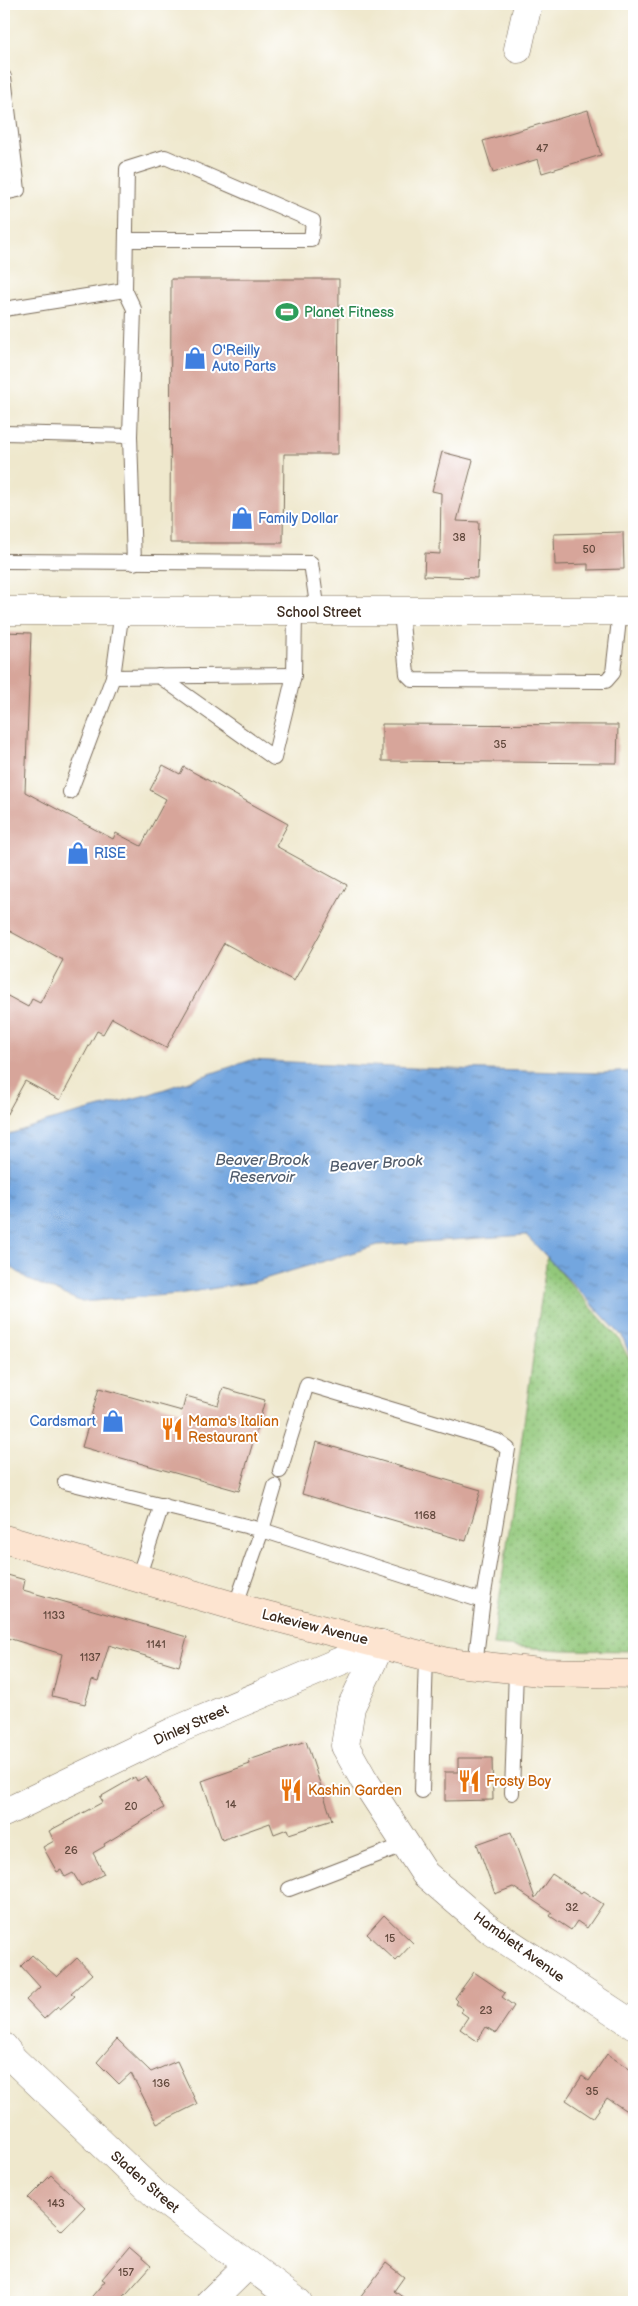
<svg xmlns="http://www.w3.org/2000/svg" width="638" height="2306" font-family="'Balsamiq Sans',sans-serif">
	<defs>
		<pattern id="park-dots" width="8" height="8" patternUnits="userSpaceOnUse" patternTransform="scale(1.25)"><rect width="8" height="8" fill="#92c87a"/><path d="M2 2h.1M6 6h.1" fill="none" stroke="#78a363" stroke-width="1.8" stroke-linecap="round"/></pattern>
		<pattern id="water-ripples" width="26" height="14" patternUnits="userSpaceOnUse" patternTransform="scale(1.25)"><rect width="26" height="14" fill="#73a6df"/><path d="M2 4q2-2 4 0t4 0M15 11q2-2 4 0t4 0" fill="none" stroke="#6087b4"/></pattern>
	</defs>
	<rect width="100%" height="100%" fill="#fff"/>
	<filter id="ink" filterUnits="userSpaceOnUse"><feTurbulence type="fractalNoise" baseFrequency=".02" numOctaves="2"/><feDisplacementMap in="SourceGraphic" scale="10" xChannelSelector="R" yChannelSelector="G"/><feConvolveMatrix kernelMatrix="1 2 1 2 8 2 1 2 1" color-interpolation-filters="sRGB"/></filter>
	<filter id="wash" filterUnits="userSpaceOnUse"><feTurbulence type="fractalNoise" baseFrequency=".0096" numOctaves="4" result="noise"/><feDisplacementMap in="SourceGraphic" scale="20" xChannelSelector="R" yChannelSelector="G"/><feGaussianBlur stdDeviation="1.12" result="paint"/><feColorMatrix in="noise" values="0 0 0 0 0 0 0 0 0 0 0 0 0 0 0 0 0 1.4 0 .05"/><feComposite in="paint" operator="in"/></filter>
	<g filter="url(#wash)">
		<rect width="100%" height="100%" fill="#efe8cd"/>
		<path fill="url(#park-dots)" stroke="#66794c" d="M547,1257L619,1339L634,1369V1651L561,1650L493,1645Z"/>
		<path fill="url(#water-ripples)" stroke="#57687e" d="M251,1060L413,1068L600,1073L634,1071V1366L622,1336L526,1235L378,1245L254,1282L179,1294L82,1302L29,1280L4,1262V1136L52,1120L150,1094Z"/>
		<g id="blocks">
			<g fill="#d7a59a">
				<path d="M588,110L601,155L542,173L538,159L493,173L483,141Z"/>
				<path d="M171,279H339L338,454H284L283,543H170Z"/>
				<path d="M442,452L473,460L457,521L479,522L477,578L424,576L425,553L440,554L441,493L432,491Z"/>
				<path d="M623,532L624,569L588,570V564L555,565L554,534Z"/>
				<path d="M4,632L31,633L25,792L113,839L116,833L141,846L166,799L150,790L163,765L180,774L184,767L288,824L276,846L347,885L294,981L224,943L166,1048L112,1018L103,1034L97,1031L60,1100L25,1081L4,1119V994L28,1007L32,999L40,1003L63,960L4,928Z"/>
				<path d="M382,724L618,725L617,763L382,761Z"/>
				<path d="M99,1388L182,1411L186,1396L218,1405L223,1388L265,1400L239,1491L82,1447Z"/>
				<path d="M316,1442L481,1490L466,1541L302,1494Z"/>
				<path d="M4,1574L25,1580L23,1590L187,1637L179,1666L109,1645L98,1682L92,1680L85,1704L52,1696L62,1654L4,1637Z"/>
				<path d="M306,1741L332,1820L289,1834L287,1829L274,1834L270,1823L222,1840L202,1781L250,1764L249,1760Z"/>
				<path d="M458,1758H492L493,1800L445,1801V1772H458Z"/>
				<path d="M146,1776L164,1808L104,1844L105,1846L93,1853L104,1874L81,1886L73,1873L65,1877L61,1870L57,1872L43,1847L54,1841L49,1831L103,1802L100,1797L135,1777L137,1781Z"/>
				<path d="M511,1832L535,1898L552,1874L581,1893L583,1891L603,1904L587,1928L577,1921L571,1930L550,1916L552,1913L513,1887L495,1894L477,1844Z"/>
				<path d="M384,1915L413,1943L396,1961L367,1934Z"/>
				<path d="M32,1955L57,1977L77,1958L92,1974L71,1993L75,1996L60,2009L58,2006L44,2019L26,2000L40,1987L21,1966Z"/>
				<path d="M474,1972L505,1993L502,1997L514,2006L496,2033L486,2027L477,2041L460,2029L468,2017L461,2012L463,2009L456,2004L458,2001L455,1998Z"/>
				<path d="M117,2039L151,2072L177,2061L197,2104L157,2124L131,2073L119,2084L97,2062Z"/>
				<path d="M607,2054L634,2072V2116L607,2098L593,2118L566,2100L582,2076L589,2081Z"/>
				<path d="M51,2175L85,2207L62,2231L28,2198Z"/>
				<path d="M129,2247L151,2266L119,2302H87L105,2281L102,2279Z"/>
				<path d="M386,2263L404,2277L394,2291L410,2302H357Z"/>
			</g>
		</g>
	</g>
	<g filter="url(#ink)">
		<use href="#blocks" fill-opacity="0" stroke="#7a6c5b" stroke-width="1"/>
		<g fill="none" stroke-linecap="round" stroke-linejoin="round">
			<defs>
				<g id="service">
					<path d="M4,77L18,190L4,193"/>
					<path d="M125,290L134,309L130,436"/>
					<path d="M4,309L125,290L127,169L165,157L313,221L311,240H126"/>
					<path d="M4,433L130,436L134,563"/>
					<path d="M4,561L311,563L318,612"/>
					<path d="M401,612L407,674L413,680L606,681L613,673L620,611"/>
					<path d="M159,676L274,758L294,675L295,612"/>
					<path d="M113,677L294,675"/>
					<path d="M70,792L113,677L122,610"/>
					<path d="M65,1482L262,1530L275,1486"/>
					<path d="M138,1578L162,1505"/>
					<path d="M235,1607L262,1530L476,1599H483L508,1449L497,1441L307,1384L280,1471"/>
					<path d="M475,1665L483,1599"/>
					<path d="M422,1791L426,1656"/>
					<path d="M512,1793L516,1669"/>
					<path d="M289,1889L406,1844"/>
				</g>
				<g id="minor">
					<path d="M518,49L528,4"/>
					<path d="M4,611H634"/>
					<path d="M381,1644L351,1707L345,1746L364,1780L425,1874L490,1930L634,2025"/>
					<path d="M210,2302L248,2265"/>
				</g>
				<g id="tertiary">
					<path d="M4,1813L172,1732L381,1644"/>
					<path d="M4,2047L14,2060L156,2195L298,2302"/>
				</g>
				<path id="secondary" d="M4,1539L251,1611L448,1662L540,1672L634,1674"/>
			</defs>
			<use href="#service" stroke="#7a6c5b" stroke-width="16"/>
			<use href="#minor" stroke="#7a6c5b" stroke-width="29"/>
			<use href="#tertiary" stroke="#7a6c5b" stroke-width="29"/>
			<use href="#secondary" stroke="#7a6c5b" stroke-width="29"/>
			<use href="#service" stroke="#fff" stroke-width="14"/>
			<use href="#minor" stroke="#fff" stroke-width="28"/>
			<use href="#tertiary" stroke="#fff" stroke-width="28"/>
			<use href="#secondary" stroke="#fde4d0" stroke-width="28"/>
		</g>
	</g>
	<defs>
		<symbol id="stadium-bare" viewBox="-9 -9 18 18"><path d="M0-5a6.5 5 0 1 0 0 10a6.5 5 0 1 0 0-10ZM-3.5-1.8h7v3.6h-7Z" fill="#2e9e5b" stroke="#fff" stroke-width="2.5" paint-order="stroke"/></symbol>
		<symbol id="shop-bare" viewBox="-9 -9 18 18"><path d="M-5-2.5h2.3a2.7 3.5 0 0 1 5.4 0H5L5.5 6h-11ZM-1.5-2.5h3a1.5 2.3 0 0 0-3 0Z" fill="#3f7fe0" stroke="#fff" stroke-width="2.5" paint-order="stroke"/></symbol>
		<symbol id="restaurant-bare" viewBox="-9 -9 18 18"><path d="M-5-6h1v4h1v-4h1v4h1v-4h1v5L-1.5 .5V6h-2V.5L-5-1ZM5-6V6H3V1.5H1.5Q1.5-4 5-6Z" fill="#e8710a" stroke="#fff" stroke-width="2.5" paint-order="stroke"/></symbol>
	</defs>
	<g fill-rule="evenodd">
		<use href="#stadium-bare" x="271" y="296" width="32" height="32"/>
		<use href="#shop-bare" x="179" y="342" width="32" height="32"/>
		<use href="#shop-bare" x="226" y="502" width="32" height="32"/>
		<use href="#shop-bare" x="62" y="837" width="32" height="32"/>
		<use href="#shop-bare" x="97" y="1405" width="32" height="32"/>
		<use href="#restaurant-bare" x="156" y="1413" width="32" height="32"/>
		<use href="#restaurant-bare" x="453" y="1765" width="32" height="32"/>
		<use href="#restaurant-bare" x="275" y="1774" width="32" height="32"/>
	</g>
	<g text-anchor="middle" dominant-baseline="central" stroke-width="4" stroke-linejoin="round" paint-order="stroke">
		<g font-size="11" fill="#62493d">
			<text x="542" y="148">47</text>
			<text x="459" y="537">38</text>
			<text x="589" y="549">50</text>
			<text x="500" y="744">35</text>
			<text x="425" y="1515">1168</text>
			<text x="54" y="1615">1133</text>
			<text x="156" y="1644">1141</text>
			<text x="90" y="1657">1137</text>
			<text x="231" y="1804">14</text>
			<text x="131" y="1806">20</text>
			<text x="71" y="1850">26</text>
			<text x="572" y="1907">32</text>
			<text x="390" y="1938">15</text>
			<text x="486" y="2010">23</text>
			<text x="161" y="2083">136</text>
			<text x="592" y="2091">35</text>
			<text x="56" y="2203">143</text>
			<text x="126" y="2272">157</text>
		</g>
		<g font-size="14" fill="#27864d" stroke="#fff" text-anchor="start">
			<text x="304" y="312">Planet Fitness</text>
		</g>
		<g font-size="14" fill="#366cbe" stroke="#fff" text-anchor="start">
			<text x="212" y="350">O'Reilly<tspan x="212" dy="16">Auto Parts</tspan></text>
			<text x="258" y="518">Family Dollar</text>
			<text x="94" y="853">RISE</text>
			<text x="96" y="1421" text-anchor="end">Cardsmart</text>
		</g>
		<g font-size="14" fill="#3b2a1e" stroke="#fff">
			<text x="319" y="612">School Street</text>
			<text transform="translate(315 1627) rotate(14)">Lakeview Avenue</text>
			<text transform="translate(191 1725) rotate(-24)">Dinley Street</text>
			<text transform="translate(519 1947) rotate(36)">Hamblett Avenue</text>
			<text transform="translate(145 2182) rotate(41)">Sladen Street</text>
		</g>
		<g font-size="14" fill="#c56008" stroke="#fff" text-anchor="start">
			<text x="188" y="1421">Mama's Italian<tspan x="188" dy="16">Restaurant</tspan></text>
			<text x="486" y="1781">Frosty Boy</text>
			<text x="308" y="1790">Kashin Garden</text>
		</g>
		<g font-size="15" font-style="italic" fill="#515c6b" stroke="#fff">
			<text x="262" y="1160">Beaver Brook<tspan x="262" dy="17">Reservoir</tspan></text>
			<text transform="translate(376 1164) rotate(-4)">Beaver Brook</text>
		</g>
	</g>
	<rect width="638" height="2306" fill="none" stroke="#fff" stroke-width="20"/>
</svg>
